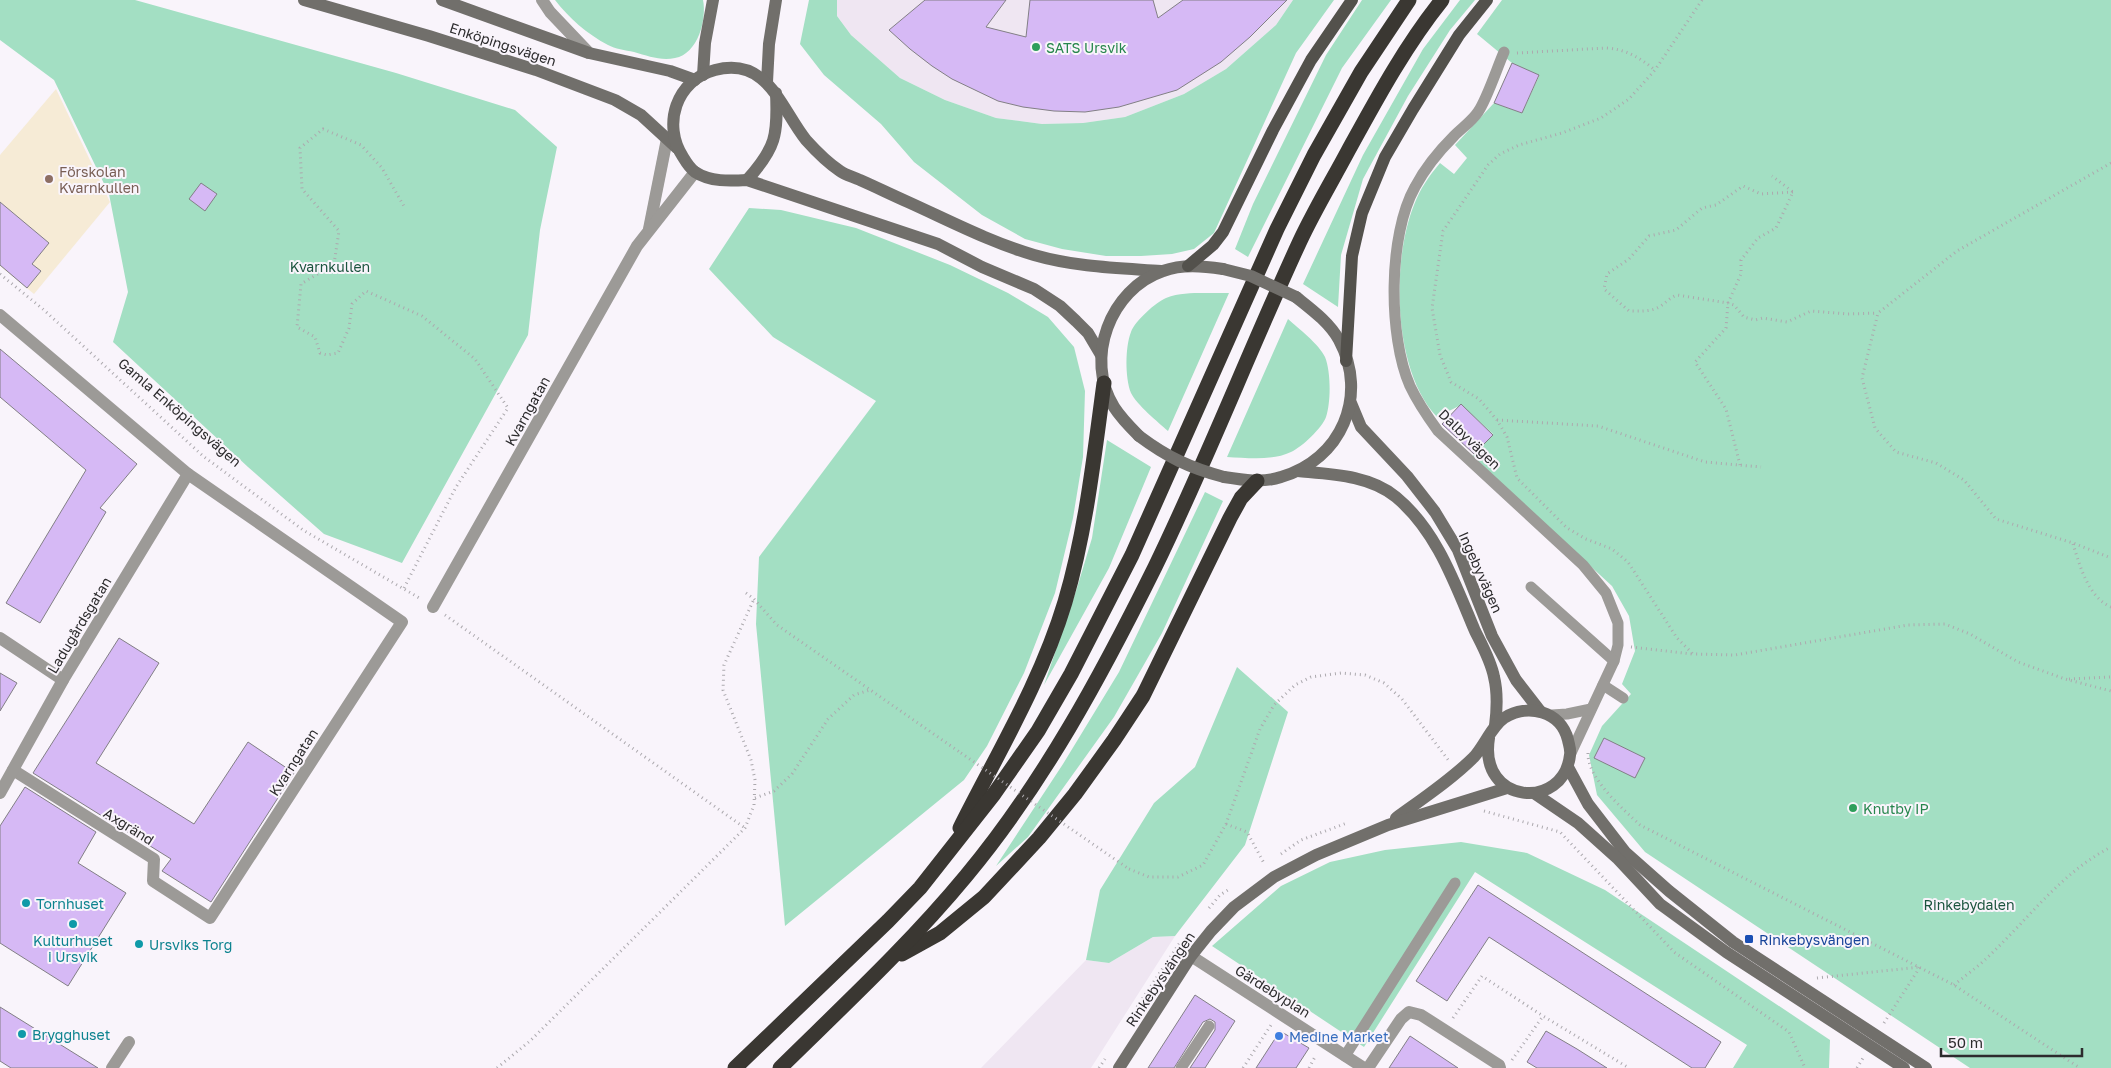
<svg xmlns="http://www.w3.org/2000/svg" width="2111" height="1068" font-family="'Golos Text',sans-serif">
	<rect width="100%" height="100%" fill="#f9f4fb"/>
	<g fill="#efe6f2">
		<path d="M837,0H1293L1276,25L1226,69L1184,94L1125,117L1083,123L1042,124L996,118L945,100L900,78L851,35L837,16Z"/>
		<path d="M1175,936L1091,1068H981L1086,960L1109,963L1153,937Z"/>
	</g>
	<path fill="#f6ebd6" d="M56,89L110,202L34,294L0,266V155Z"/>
	<g fill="#a3dfc3">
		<path d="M0,0H135L396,73L515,110L557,147L540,230L528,335L402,563L324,534L248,467L113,342L128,292L109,194L54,80L0,40Z"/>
		<path d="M555,0H703C707,19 698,54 675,58C661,61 648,56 634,52C625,50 615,49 608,45C587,34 569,18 555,0Z"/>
		<path d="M809,0H837V16L851,35L900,78L945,100L996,118L1042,124L1083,123L1125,117L1184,94L1226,69L1276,25L1293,0H1334L1296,53L1214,233L1194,249L1172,254L1141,256H1106L1062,249L1025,239L982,215L914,162L881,124L824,75L800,44Z"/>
		<path d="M1362,0H1391L1342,68L1248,257L1235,249L1253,204L1326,55Z"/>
		<path d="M1460,0H1475L1450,30L1408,96L1363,179L1341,255L1338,307L1303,284L1363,155L1423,49Z"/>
		<path d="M1502,0H2111V1068H1970L1645,852L1597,795L1589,755L1602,726L1631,694L1622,684L1635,651L1629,616L1612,586L1472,457L1493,434L1461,405L1437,417C1393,371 1391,262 1414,205C1420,189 1429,176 1440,163L1454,174L1467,158L1455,145L1494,103L1522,113L1539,76L1512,63L1477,34Z"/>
		<path d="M749,208L781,210L856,228L950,265L1008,293L1048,317L1074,347L1085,391L1083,457L1073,518L1055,593L1024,673L987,746L964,780L785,926L756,624L759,557L876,401L773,337L709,269Z"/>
		<path d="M1204,293H1229L1168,431C1158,422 1137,405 1131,393C1125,378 1125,347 1131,332C1135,321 1156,302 1166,298C1179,293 1191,293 1204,293Z"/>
		<path d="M1288,319C1298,328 1319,344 1325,357C1331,372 1331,402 1326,417C1322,428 1302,447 1291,452C1272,461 1248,458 1227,457Z"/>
		<path d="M1107,440L1151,467L1109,568L1044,685L1077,588L1092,538Z"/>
		<path d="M1205,492L1223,501L1162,633L1114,717L1028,837L996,866L1063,764L1119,672Z"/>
		<path d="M1237,667L1288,712L1245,845L1175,936L1153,937L1109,963L1086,960L1100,890L1154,803L1195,767Z"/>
		<path d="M1461,842L1527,853L1605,890L1830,1040L1829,1068H1733L1747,1045L1475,872L1364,1047L1212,946L1281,886L1330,862L1385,850Z"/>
	</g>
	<g fill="#d6b9f5" stroke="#827f85">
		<path d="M925,0H1006L986,27L1026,37L1030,0H1153L1158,18L1183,0H1287L1250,37L1221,62L1177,90L1119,107L1085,112L1054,111L1023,107L998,101L952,79L932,66L910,49L889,30Z"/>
		<path d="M1512,63L1539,75L1522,113L1494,103Z"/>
		<path d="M201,183L217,194L205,211L189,199Z"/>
		<path d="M0,202L49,243L32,264L41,271L27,288L0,265Z"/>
		<path d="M0,349L137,464L100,508L106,512L40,623L6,603L86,470L0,397Z"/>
		<path d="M1461,404L1493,435L1474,454L1442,424Z"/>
		<path d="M119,638L159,663L96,763L194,824L248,742L294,773L211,902L162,871L171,859L33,773Z"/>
		<path d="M0,673L17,683L0,711Z"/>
		<path d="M1604,738L1645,758L1635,778L1594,758Z"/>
		<path d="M25,787L96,832L78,863L126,893L68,986L0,943V826Z"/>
		<path d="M1478,885L1721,1042L1705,1068H1692L1489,937L1447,1001L1416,981Z"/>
		<path d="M1195,995L1235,1021L1205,1068H1190L1215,1030V1022L1210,1019L1203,1022L1174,1068H1148Z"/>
		<path d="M0,1007L98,1068H11L0,1061Z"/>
		<path d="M1280,1031L1309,1048L1296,1068H1256Z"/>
		<path d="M1546,1031L1577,1049L1607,1068H1537L1527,1062Z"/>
		<path d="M1410,1036L1458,1068H1389Z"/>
	</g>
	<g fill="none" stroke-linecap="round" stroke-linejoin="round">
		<g stroke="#aca9ae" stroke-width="3" stroke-dasharray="1 4" stroke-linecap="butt">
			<path d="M1702,0L1655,70L1629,99L1601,118L1562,133L1519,145L1500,154L1488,165L1443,231L1432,308L1440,355L1451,382L1479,399L1497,420L1507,437L1517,478L1567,528L1586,539L1612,549L1628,562L1677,638L1693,654L1735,655L1908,625L1945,624L1970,634L2018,662L2065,679L2111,691"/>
			<path d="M1517,53L1606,48C1626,49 1640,58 1655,70"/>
			<path d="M2111,163L1957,251L1878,313L1862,378L1875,428L1896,452L1936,463L1964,480L1996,519L2073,543L2111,558"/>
			<path d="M1793,192L1761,194L1743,186L1716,205L1702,208L1676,230L1649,236L1629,259L1607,274L1604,289L1629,311C1640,311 1650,312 1659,307C1666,303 1669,298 1677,295L1728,303L1734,305L1744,317L1755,320L1763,318L1787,322L1811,311L1848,314L1878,313"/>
			<path d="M0,274L44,310L203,456L303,530L421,599"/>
			<path d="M1497,420L1598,426L1705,462L1761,467"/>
			<path d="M1740,465L1726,409L1695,362L1726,328L1728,303L1741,274V260L1758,238L1776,228L1793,192L1772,176"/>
			<path d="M2073,544C2080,566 2088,597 2111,607"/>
			<path d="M404,588L456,487L508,408L475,359L422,316L366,291L352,304L349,328L338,353L327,355L320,353L315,337L297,327L301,284L334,264L339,231L302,189L300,148L323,129L361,145L382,168L405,208"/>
			<path d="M746,593L754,599L777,625L961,753"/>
			<path d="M445,615L745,828"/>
			<path d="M1631,647L1692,654"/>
			<path d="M2069,679L2111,677"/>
			<path d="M1588,753C1587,778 1623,809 1640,825L1954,985L2080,1068"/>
			<path d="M755,798L774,791L792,774L828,719L854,695L870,690"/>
			<path d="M1484,811L1560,832L1674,952L1789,1032L1805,1068"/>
			<path d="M1226,824L1247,832L1265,865"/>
			<path d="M1281,854L1301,840L1347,823"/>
			<path d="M1129,869L1149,877H1178L1203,865L1226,824L1260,729L1274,705L1295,685L1311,677L1341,673L1365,675L1384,683L1402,699L1449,761"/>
			<path d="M1209,908L1220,895L1228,890"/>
			<path d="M1817,978L1920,967"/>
			<path d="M1954,985C1966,975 1979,966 1990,955C2029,918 2062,872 2111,847"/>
			<path d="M1137,1007L1181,941"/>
			<path d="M1453,1018L1482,976L1543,1016"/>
			<path d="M1884,1023L1920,967"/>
			<path d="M1512,1060L1543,1016L1629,1068"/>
			<path d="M497,1068L530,1041L745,828L754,805L755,780L751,760L723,690L724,665L754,599"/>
			<path d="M1099,1068L1105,1059"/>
			<path d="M1243,1068L1271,1025"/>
			<path d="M1309,1068L1316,1055"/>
			<path d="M1857,1068L1863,1058"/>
		</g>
		<g stroke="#9c9a97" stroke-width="11">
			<path d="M1504,52C1497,68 1487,99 1478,112C1472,121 1462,128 1454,136C1439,151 1425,168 1415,187C1388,235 1388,336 1410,386C1418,403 1427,416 1438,431L1583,565L1606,593L1618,623V645L1614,661L1571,753"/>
			<path d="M1531,587L1614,661"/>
			<path d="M1603,685L1623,698"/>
			<path d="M1552,715L1567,714L1591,709"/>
			<path d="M1345,1056L1455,883"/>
			<path d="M1181,1068L1209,1026"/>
		</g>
		<g stroke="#9c9a97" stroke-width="12">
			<path d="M542,0L550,12L589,53"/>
			<path d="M649,229L667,139"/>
			<path d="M0,315L188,474L402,622L210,918L153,881L154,859L13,770"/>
			<path d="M433,607L637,246L695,172"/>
			<path d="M0,638L63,680"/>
			<path d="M0,793L63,680L188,474"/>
			<path d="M1191,956L1364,1068"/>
			<path d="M112,1068L129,1042"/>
			<path d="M1368,1068L1401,1019L1409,1012L1421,1015L1499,1065L1500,1068"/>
		</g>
		<g stroke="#716f6b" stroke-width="12">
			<path d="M304,0L429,36L536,70L615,100L641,115L677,148"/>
			<path d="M442,0L589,53L670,71L695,80"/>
			<path d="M703,75L705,43L713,0"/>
			<path d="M767,82L769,44L776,0"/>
			<path d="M747,180C776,148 778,135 776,93"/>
			<path d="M1101,355L1088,333L1076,321L1060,306L1034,289L982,267L938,244L747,180C730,181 710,182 695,172C691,169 686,162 683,157C662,125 676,80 715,70C768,56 781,109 806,140C815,150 828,163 840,171C845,175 854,177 860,180C876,187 892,195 908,202C950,221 990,242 1034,255C1075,267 1119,268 1161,271"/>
			<path d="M1351,403L1361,427L1407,476L1435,512L1458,550L1492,636L1516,680L1540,711"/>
			<path d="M1139,436C1130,427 1121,418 1114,407C1084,359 1110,289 1163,271C1182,264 1203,266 1223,269"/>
			<path d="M1298,471C1330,474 1370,475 1396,497C1437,531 1455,584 1475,631C1482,645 1491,661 1494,677C1498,693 1497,710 1495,726"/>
			<path d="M1224,477C1243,480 1263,483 1281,477C1341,460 1369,396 1339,340C1329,322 1311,309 1296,297"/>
			<path d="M1568,767L1588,804L1625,852L1669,891L1733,942L1926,1068"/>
			<path d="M1534,793L1578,823L1617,858L1660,904L1726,952L1904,1068"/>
			<path d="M1396,818C1422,799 1451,780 1474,757C1484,746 1492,726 1504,718C1528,703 1561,711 1568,740C1569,745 1571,750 1570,755C1564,811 1478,805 1489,738"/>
			<path d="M1119,1068L1191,956L1211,931L1234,907L1274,877L1316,855L1388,825L1507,788"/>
		</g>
		<g stroke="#53514c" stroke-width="12">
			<path d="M1188,266L1213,245L1223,232L1273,130L1311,60L1352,0"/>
			<path d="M1346,361L1352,256L1362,213L1385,157L1413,109L1459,35L1487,0"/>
		</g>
		<g stroke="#3a3732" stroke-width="15">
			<path d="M960,828C997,754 1041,682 1065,602C1086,531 1094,457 1104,383"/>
			<path d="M902,954L940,933L984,897L1039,838L1075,794L1114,740L1143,696L1230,518L1241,498L1257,481"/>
			<path d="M735,1068L888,921L920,888L994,794L1038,731L1071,674L1132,555L1277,229L1314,155L1361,72L1409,0"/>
			<path d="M780,1068C843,1006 909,945 966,876C1044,782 1101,676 1155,567C1207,460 1250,349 1300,241C1314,211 1332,181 1348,151C1376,100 1405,46 1442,0"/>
		</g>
		<path stroke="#aca9ae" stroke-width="3" stroke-dasharray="1 4" stroke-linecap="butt" d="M961,753L1129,869"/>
		<g stroke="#716f6b" stroke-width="12">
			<path d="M1223,269L1251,276L1296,297"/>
			<path d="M1139,436C1167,457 1190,468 1224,477"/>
		</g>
	</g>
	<g fill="#2e9e5b" stroke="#f9f4fb" stroke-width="2">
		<circle cx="1036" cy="47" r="5"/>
		<circle cx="1853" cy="808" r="5"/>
	</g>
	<circle fill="#8d6e63" stroke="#f9f4fb" stroke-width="2" cx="49" cy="179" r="5"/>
	<g fill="#0f9aa8" stroke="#f9f4fb" stroke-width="2">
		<circle cx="26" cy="903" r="5"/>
		<circle cx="73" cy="924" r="5"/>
		<circle cx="139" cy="944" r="5"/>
		<circle cx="22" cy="1034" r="5"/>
	</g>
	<rect fill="#1a4fb4" stroke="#f9f4fb" stroke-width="2" x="1744" y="934" width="10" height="10" rx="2.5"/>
	<circle fill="#3f7fe0" stroke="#f9f4fb" stroke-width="2" cx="1279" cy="1036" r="5"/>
	<g text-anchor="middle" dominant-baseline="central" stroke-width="4" stroke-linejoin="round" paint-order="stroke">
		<g font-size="14" fill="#2c2b2d" stroke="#f9f4fb">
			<text transform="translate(503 44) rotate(18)">Enköpingsvägen</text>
			<text transform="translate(527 411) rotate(-61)">Kvarngatan</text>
			<text transform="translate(180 412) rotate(41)">Gamla Enköpingsvägen</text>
			<text transform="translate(1470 439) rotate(44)">Dalbyvägen</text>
			<text transform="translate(1481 572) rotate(66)">Ingebyvägen</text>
			<text transform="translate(79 625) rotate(-59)">Ladugårdsgatan</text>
			<text transform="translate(293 762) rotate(-57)">Kvarngatan</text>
			<text transform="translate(129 826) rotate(32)">Axgränd</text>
			<text transform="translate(1160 979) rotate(-56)">Rinkebysvängen</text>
			<text transform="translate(1273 991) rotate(32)">Gärdebyplan</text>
		</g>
		<g font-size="14" fill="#27864d" stroke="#f9f4fb" text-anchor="start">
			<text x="1046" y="47">SATS Ursvik</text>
			<text x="1863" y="808">Knutby IP</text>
		</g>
		<g font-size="14" fill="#785e54" stroke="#f9f4fb" text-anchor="start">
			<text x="59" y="171">Förskolan<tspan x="59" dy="16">Kvarnkullen</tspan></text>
		</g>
		<g font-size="14" fill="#1b543e" stroke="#f9f4fb">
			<text x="330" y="266">Kvarnkullen</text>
			<text x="1969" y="904">Rinkebydalen</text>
		</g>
		<g font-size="14" fill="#0d838f" stroke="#f9f4fb" text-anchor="start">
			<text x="36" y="903">Tornhuset</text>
			<text x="73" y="940" text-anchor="middle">Kulturhuset<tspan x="73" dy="16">i Ursvik</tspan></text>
			<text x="149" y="944">Ursviks Torg</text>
			<text x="32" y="1034">Brygghuset</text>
		</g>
		<g font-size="14" fill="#164399" stroke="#f9f4fb" text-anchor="start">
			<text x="1759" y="939">Rinkebysvängen</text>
		</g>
		<g font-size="14" fill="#366cbe" stroke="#f9f4fb" text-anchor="start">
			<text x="1289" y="1036">Medine Market</text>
		</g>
	</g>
	<path d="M1941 1048v8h141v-8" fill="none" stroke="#2c2b2d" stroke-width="2.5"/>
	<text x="1948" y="1048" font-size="15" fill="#2c2b2d" stroke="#f9f4fb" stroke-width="4" paint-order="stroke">50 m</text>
</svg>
